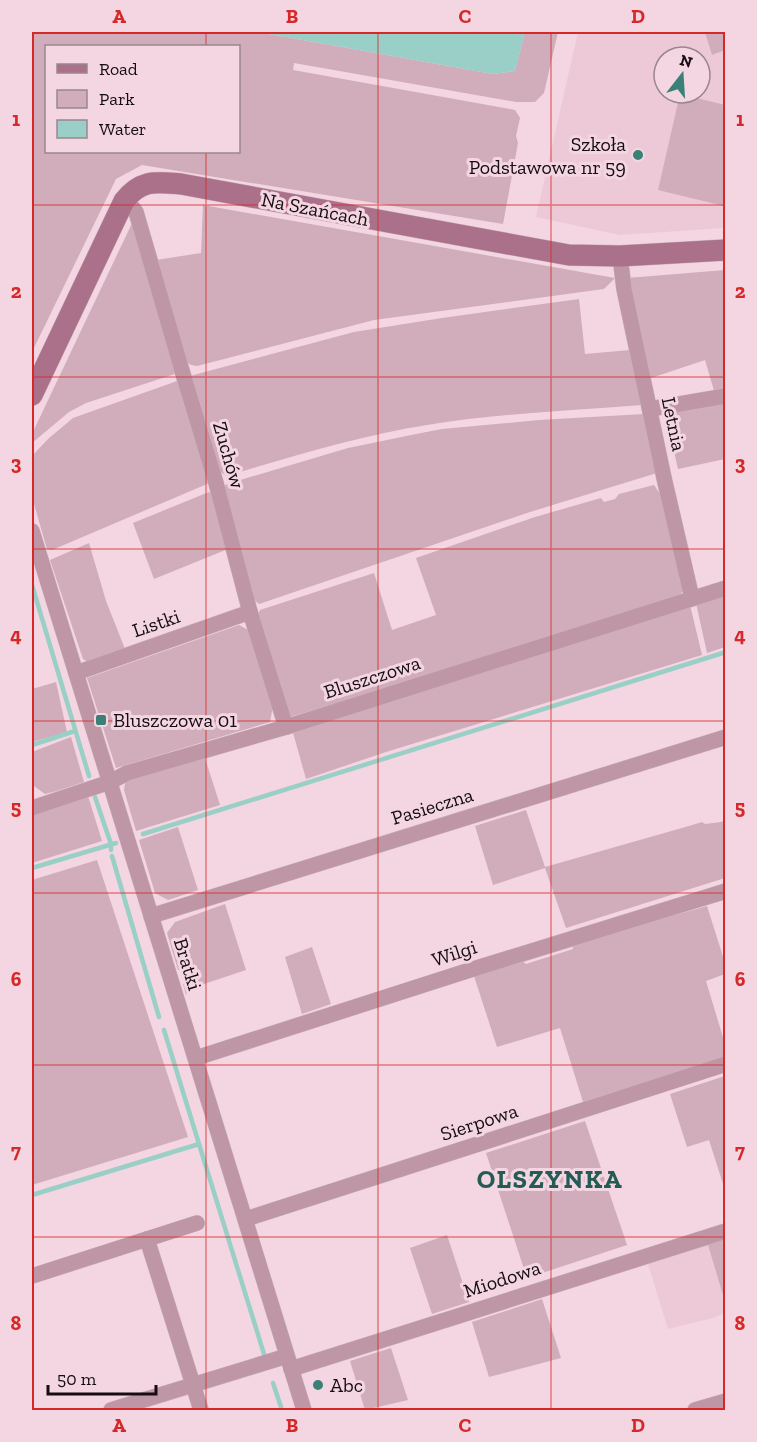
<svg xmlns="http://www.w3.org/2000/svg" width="757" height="1442" font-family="'Zilla Slab',serif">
	<rect width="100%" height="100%" fill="#f3d6e1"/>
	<g fill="#edc9d7" fill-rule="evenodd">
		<path d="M578,32H725V228L620,235L536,217ZM664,57H700V93H664Z"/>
		<path d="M708,1245L725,1302V1313L713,1318L668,1329L648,1264Z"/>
	</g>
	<g fill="#d1acba" fill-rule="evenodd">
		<path d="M32,32H258L493,74L515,71L525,32H558L544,93L535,102H516L294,63L293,70L515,110L520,118L516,136L518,143L503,224L142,165L116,179L32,352ZM46,46H238V152H46Z"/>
		<path d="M705,32H725V50L712,55Z"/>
		<path d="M680,94L725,105L724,206L658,190Z"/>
		<path d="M203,205L615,278L604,289L374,320L197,366L191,365L185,361L156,260L201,253Z"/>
		<path d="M134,219L178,373L86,403L69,412L32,443V434Z"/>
		<path d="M725,270V392L715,394L705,360L648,379L627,278Z"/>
		<path d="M579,299L585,354L630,350L642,405C571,411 498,413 427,425C359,436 293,456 227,476L217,470L190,376L354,332L442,318Z"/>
		<path d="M180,380L210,481L207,484L52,550L47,549L32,497V456L48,439L73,418Z"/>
		<path d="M725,402V459L678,469L665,412Z"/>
		<path d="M644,414L657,473L530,512L259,604L252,598L222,488L227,484L348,448L421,433L442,429L539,420Z"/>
		<path d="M654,485L662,497L682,584V592L678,598L643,611L290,717L257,616L260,610L374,573L392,630L436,615L416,558L535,517L601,498L604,502L615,499L619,494Z"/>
		<path d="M209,492L213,494L228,549L154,579L133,523Z"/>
		<path d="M89,543L106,601L125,649L88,662L83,659L50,560Z"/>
		<path d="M725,594V647L707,653L696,603Z"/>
		<path d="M690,605L702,655L386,752L306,779L292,729Z"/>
		<path d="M239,625L254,633L273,706L270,722L116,768L87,678Z"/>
		<path d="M56,682L67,732L32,742V689Z"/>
		<path d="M71,737L84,782L57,791L45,794L34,786L32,781V752Z"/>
		<path d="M204,755L220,805L136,831L124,790L125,783L131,778Z"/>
		<path d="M88,796L102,841L32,863V814Z"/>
		<path d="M526,810L545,867L689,826L702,822L705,824L721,822L725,820V878L566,928L545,868L493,885L475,826Z"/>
		<path d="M178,827L198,890L168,900L155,893L139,840Z"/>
		<path d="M97,860L188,1137L32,1185V880Z"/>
		<path d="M225,904L246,970L189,989L186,995L183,984L200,979L196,965L178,970L167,933L175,922Z"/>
		<path d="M707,906L725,963V974L706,981L725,1044V1057L583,1102L560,1028L497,1047L474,976L522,961L526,964L573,949L572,944Z"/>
		<path d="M312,947L331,1004L302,1014L285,957Z"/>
		<path d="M725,1076H726L725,1190L709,1140L687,1147L670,1094Z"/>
		<path d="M585,1121L627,1245L527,1278L486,1153Z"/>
		<path d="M447,1235L469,1302L432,1314L410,1248Z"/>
		<path d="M725,1239H726L725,1302L708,1245Z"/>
		<path d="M542,1299L561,1358L489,1377L472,1322Z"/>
		<path d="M391,1348L408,1400L365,1410L350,1361Z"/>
	</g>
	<path fill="#99cfc6" d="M258,32H525L515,71L493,74Z"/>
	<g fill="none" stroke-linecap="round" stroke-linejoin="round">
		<g stroke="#99cfc6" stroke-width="4.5">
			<path d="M32,585L89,776"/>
			<path d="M32,745L75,731"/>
			<path d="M95,797L111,844V850"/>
			<path d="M143,834L726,652"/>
			<path d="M112,856L159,1017"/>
			<path d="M32,868L116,843"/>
			<path d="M199,1144L264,1354"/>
			<path d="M32,1195L199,1144L164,1030"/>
			<path d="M273,1383L282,1410"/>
		</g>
		<defs>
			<g id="street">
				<path d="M124,201L133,208L136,212L183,374L216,483L250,612L286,727"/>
				<path d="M620,256L624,289L664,478L692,598"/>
				<path d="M650,409L726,396"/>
				<path d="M32,531L304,1410"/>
				<path d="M76,673L250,612"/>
				<path d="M32,808L110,782L127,773L286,727L726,588"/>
				<path d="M151,916L726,737"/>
				<path d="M196,1058L470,970L726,891"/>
				<path d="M246,1219L726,1064"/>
				<path d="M147,1239L201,1410"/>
				<path d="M32,1276L197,1223"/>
				<path d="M291,1369L726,1231"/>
				<path d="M111,1410L287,1356"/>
				<path d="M695,1410L726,1401"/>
			</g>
			<path id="secondary" d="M32,395L124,201C141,179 156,182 181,184L569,255L620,256L726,250"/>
		</defs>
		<use href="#street" stroke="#cbb2bc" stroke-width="16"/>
		<use href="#secondary" stroke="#cbb2bc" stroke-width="22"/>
		<use href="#street" stroke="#be96a6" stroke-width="15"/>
		<use href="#secondary" stroke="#ab718a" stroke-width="21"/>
	</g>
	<path fill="none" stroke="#d62828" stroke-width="1.5" stroke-opacity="0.55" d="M206,32V46M378,32V1410M551,32V1410M206,152V1410M32,205H726M32,377H726M32,549H726M32,721H726M32,893H726M32,1065H726M32,1237H726"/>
	<g fill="#3a8076" stroke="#f3d6e1" stroke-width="2">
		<circle cx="638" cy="155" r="6"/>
		<rect x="95" y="714" width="12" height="12" rx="3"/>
		<circle cx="318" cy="1385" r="6"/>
	</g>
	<g text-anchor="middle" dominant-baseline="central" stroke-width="6" stroke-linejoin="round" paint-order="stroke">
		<g font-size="20" fill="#160d11" stroke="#f3d6e1" text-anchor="start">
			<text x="626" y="144" text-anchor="end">Szkoła<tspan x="626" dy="23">Podstawowa nr 59</tspan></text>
			<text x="113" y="720">Bluszczowa 01</text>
			<text x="330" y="1385">Abc</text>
		</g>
		<g font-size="20" fill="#160d11" stroke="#f3d6e1">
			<text transform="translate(315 209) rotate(11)">Na Szańcach</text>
			<text transform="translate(674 424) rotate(78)">Letnia</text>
			<text transform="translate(229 455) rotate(74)">Zuchów</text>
			<text transform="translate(156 623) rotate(-19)">Listki</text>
			<text transform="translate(372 677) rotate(-18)">Bluszczowa</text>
			<text transform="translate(432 806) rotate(-17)">Pasieczna</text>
			<text transform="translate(454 953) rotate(-18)">Wilgi</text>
			<text transform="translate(188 964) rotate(73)">Bratki</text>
			<text transform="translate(479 1122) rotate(-18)">Sierpowa</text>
			<text transform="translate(502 1279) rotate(-18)">Miodowa</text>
		</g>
		<g font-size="26" font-weight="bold" letter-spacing="1.5" fill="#245c55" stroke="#f3d6e1">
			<text x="550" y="1179">OLSZYNKA</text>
		</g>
	</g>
	<rect width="757" height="1442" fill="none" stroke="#f3d6e1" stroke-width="66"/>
	<rect x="45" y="45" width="195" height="108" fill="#f3d6e1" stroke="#9b868e" stroke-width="1.5"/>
	<rect x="57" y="64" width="30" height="9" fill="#ab718a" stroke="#9b868e" stroke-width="1.5"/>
	<text x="99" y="75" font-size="18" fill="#160d11">Road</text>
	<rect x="57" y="90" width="30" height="18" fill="#d1acba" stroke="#9b868e" stroke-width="1.5"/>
	<text x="99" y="105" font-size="18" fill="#160d11">Park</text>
	<rect x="57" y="120" width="30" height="18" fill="#99cfc6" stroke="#9b868e" stroke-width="1.5"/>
	<text x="99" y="135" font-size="18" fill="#160d11">Water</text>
	<g transform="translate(682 75) rotate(17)"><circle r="28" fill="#f3d6e1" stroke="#9b868e" stroke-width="1.5"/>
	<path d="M0-4.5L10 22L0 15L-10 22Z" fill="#3a8076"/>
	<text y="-9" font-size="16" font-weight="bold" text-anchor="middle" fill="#160d11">N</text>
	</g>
	<path d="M48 1385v9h108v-9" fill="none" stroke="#160d11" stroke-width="3"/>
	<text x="57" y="1385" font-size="18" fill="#160d11" stroke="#f3d6e1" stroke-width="4.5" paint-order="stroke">50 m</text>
	<rect x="33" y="33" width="691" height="1376" fill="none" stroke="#d62828" stroke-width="2"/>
	<g font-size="20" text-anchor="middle" font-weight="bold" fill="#d62828">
		<text x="119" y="23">A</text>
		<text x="292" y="23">B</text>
		<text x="465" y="23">C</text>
		<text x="638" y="23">D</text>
		<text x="16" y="126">1</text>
		<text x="740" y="126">1</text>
		<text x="16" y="298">2</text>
		<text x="740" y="298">2</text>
		<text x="16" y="470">3</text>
		<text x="740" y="470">3</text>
		<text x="16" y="642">4</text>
		<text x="740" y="642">4</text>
		<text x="16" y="814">5</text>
		<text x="740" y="814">5</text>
		<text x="16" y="986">6</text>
		<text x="740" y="986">6</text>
		<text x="16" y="1158">7</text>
		<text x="740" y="1158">7</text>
		<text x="16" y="1330">8</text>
		<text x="740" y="1330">8</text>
		<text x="119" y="1432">A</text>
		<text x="292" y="1432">B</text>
		<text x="465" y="1432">C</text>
		<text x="638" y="1432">D</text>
	</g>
</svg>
